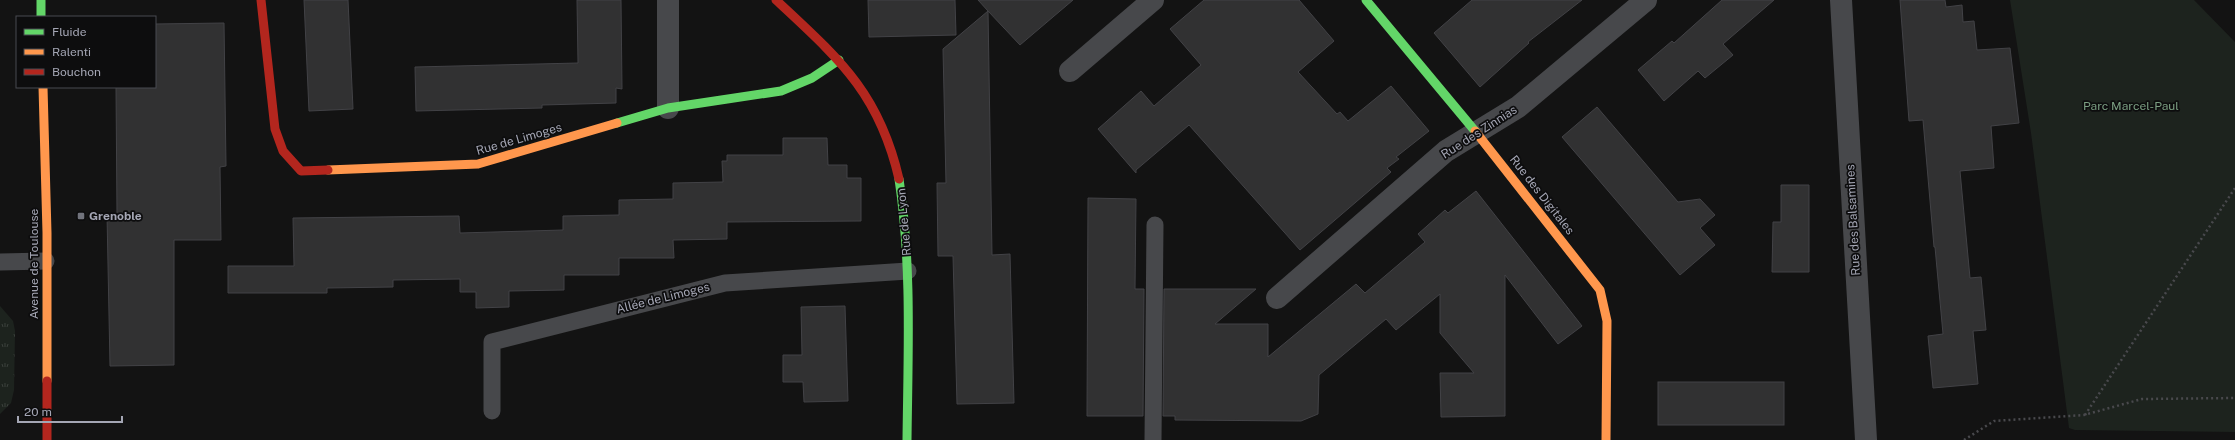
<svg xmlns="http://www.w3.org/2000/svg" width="2235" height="440" font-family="'Public Sans',sans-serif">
	<defs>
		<pattern id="grass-tufts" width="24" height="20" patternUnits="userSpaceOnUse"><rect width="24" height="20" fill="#1d231e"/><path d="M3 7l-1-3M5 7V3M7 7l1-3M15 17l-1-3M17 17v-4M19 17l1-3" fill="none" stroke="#3b403c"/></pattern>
	</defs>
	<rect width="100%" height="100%" fill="#131313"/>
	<path fill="url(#grass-tufts)" d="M0,306L13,321L15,331L14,390L11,403L0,414Z"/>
	<path fill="#1d231e" d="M2010,0H2194L2235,42V432L2075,430L2069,428L2031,133Z"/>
	<g fill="#313132" stroke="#424246">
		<path d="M304,0H348L353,109L309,111Z"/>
		<path d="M577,0H621L622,89L616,88V103L542,105V108L416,111L415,67L578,63Z"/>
		<path d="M868,0H955L956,35L869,37Z"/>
		<path d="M978,0H1073L1020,45L988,11L992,255L1010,254L1014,403L957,404L953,256H938L937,183H946L943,49L988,11Z"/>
		<path d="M1204,0H1299L1334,41L1298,72L1337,114L1340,112L1348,121L1391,86L1429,131L1396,157L1399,159L1387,168L1391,172L1300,250L1189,125L1136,170V173L1098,129L1141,91L1154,106L1201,65L1170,29Z"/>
		<path d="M1472,0H1582L1528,42L1529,43L1480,87L1434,33Z"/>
		<path d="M1722,0H1774L1723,44L1733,55L1705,78L1698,71L1664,101L1638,70L1672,41L1674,43Z"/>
		<path d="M1900,0H1945L1946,7L1962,5L1963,22L1974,21L1977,50L2010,48L2019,123L1991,126L1994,168L1960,171L1970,278L1981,277L1986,330L1973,331L1978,384L1933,388L1928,336L1943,334L1935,247H1934L1923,120L1909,121Z"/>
		<path d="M224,23L226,166L220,167L221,240H174V365L110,366L107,214H117L116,87H155V24Z"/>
		<path d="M1597,107L1678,202L1700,199L1715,215L1700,228L1715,245L1680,275L1562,137Z"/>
		<path d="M783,138H827L828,165H847V178H861V221L727,222V239L673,240L674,258H619V275H564V290L509,291V307L476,308V292H460V279L393,280V287L327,288V293H228V266H294L293,218L459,216L460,233L563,230V216L619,215V200L673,199V183L723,182L722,161H727V155H783Z"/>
		<path d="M1781,185H1809V272H1772L1773,222H1781Z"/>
		<path d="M1476,191L1582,326L1558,344L1505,275V416L1441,417L1440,373H1474L1440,333V294L1396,330L1386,319L1319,375L1318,414L1301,421L1175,420V416H1163L1164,289H1256L1215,324H1268V357L1356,284L1365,293L1425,242L1418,234L1445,210L1448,213Z"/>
		<path d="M1088,198L1136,199L1135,289H1144L1143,416H1087Z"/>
		<path d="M845,306L848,401L804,402L803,382H783V355H802L801,307Z"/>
		<rect x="1658" y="382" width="126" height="43"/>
	</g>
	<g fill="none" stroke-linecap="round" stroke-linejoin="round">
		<g stroke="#49494d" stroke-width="2.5" stroke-dasharray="2 3" stroke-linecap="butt">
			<path d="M2085,415L2235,188"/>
			<path d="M1964,440L1994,421L2084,415L2142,399L2235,398"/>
		</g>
		<g stroke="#47484b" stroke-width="17">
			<path d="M0,262L46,261"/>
			<path d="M492,411V342L725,283L908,271"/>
			<path d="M1153,440L1155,225"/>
		</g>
		<g stroke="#47484b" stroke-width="22">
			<path d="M1841,0L1866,440"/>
			<path d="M1070,71L1153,0"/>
			<path d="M668,108V0"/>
			<path d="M1277,298L1446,151L1518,107L1646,0"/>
		</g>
		<g stroke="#63d668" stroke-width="9">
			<path d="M41,0V17"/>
			<path d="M1366,0L1475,131"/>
			<path d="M617,123L668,108L781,91L812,78L839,60"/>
			<path d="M899,179C912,266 908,352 907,440"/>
		</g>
		<g stroke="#ff974d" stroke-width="9">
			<path d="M43,87L47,233V381"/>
			<path d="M1475,131L1600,290L1607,321L1606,440"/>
			<path d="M328,170L478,164L617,123"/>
		</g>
		<g stroke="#b3261e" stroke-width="9">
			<path d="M261,0L275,129L283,151L301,171L328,170"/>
			<path d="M776,0C838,58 879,92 899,179"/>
			<path d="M47,381V440"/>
		</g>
	</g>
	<rect fill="#71737c" stroke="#0d0d0e" stroke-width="1.5" x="77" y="212" width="8" height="8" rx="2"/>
	<g text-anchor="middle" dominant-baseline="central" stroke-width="3.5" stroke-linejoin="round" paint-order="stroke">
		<g font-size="12" fill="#7b9e82" stroke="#0d0d0e">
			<text x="2131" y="106">Parc Marcel-Paul</text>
		</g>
		<g font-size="12" fill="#a4a6b4" stroke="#0d0d0e">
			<text transform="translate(1479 132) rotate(-33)">Rue des Zinnias</text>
			<text transform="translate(519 139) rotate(-16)">Rue de Limoges</text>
			<text transform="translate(1542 195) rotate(52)">Rue des Digitales</text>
			<text transform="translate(1853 220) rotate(-93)">Rue des Balsamines</text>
			<text transform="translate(904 222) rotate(-95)">Rue de Lyon</text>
			<text transform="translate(34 264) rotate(-90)">Avenue de Toulouse</text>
			<text transform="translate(663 298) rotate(-14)">Allée de Limoges</text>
		</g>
		<g font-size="12" font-weight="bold" fill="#a4a6b4" stroke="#0d0d0e" text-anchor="start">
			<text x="89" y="216">Grenoble</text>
		</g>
	</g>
	<rect x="16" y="16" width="140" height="72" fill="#0d0d0e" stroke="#494a50"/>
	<rect x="24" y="29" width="20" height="6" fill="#63d668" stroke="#494a50"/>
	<text x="52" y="36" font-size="12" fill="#a4a6b4">Fluide</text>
	<rect x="24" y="49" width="20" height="6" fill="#ff974d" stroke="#494a50"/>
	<text x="52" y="56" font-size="12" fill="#a4a6b4">Ralenti</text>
	<rect x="24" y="69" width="20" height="6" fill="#b3261e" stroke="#494a50"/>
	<text x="52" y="76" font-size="12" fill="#a4a6b4">Bouchon</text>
	<path d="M18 416v6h104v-6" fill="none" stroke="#a4a6b4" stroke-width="2"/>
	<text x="24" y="416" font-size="12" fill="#a4a6b4" stroke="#0d0d0e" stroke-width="3" paint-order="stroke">20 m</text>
</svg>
